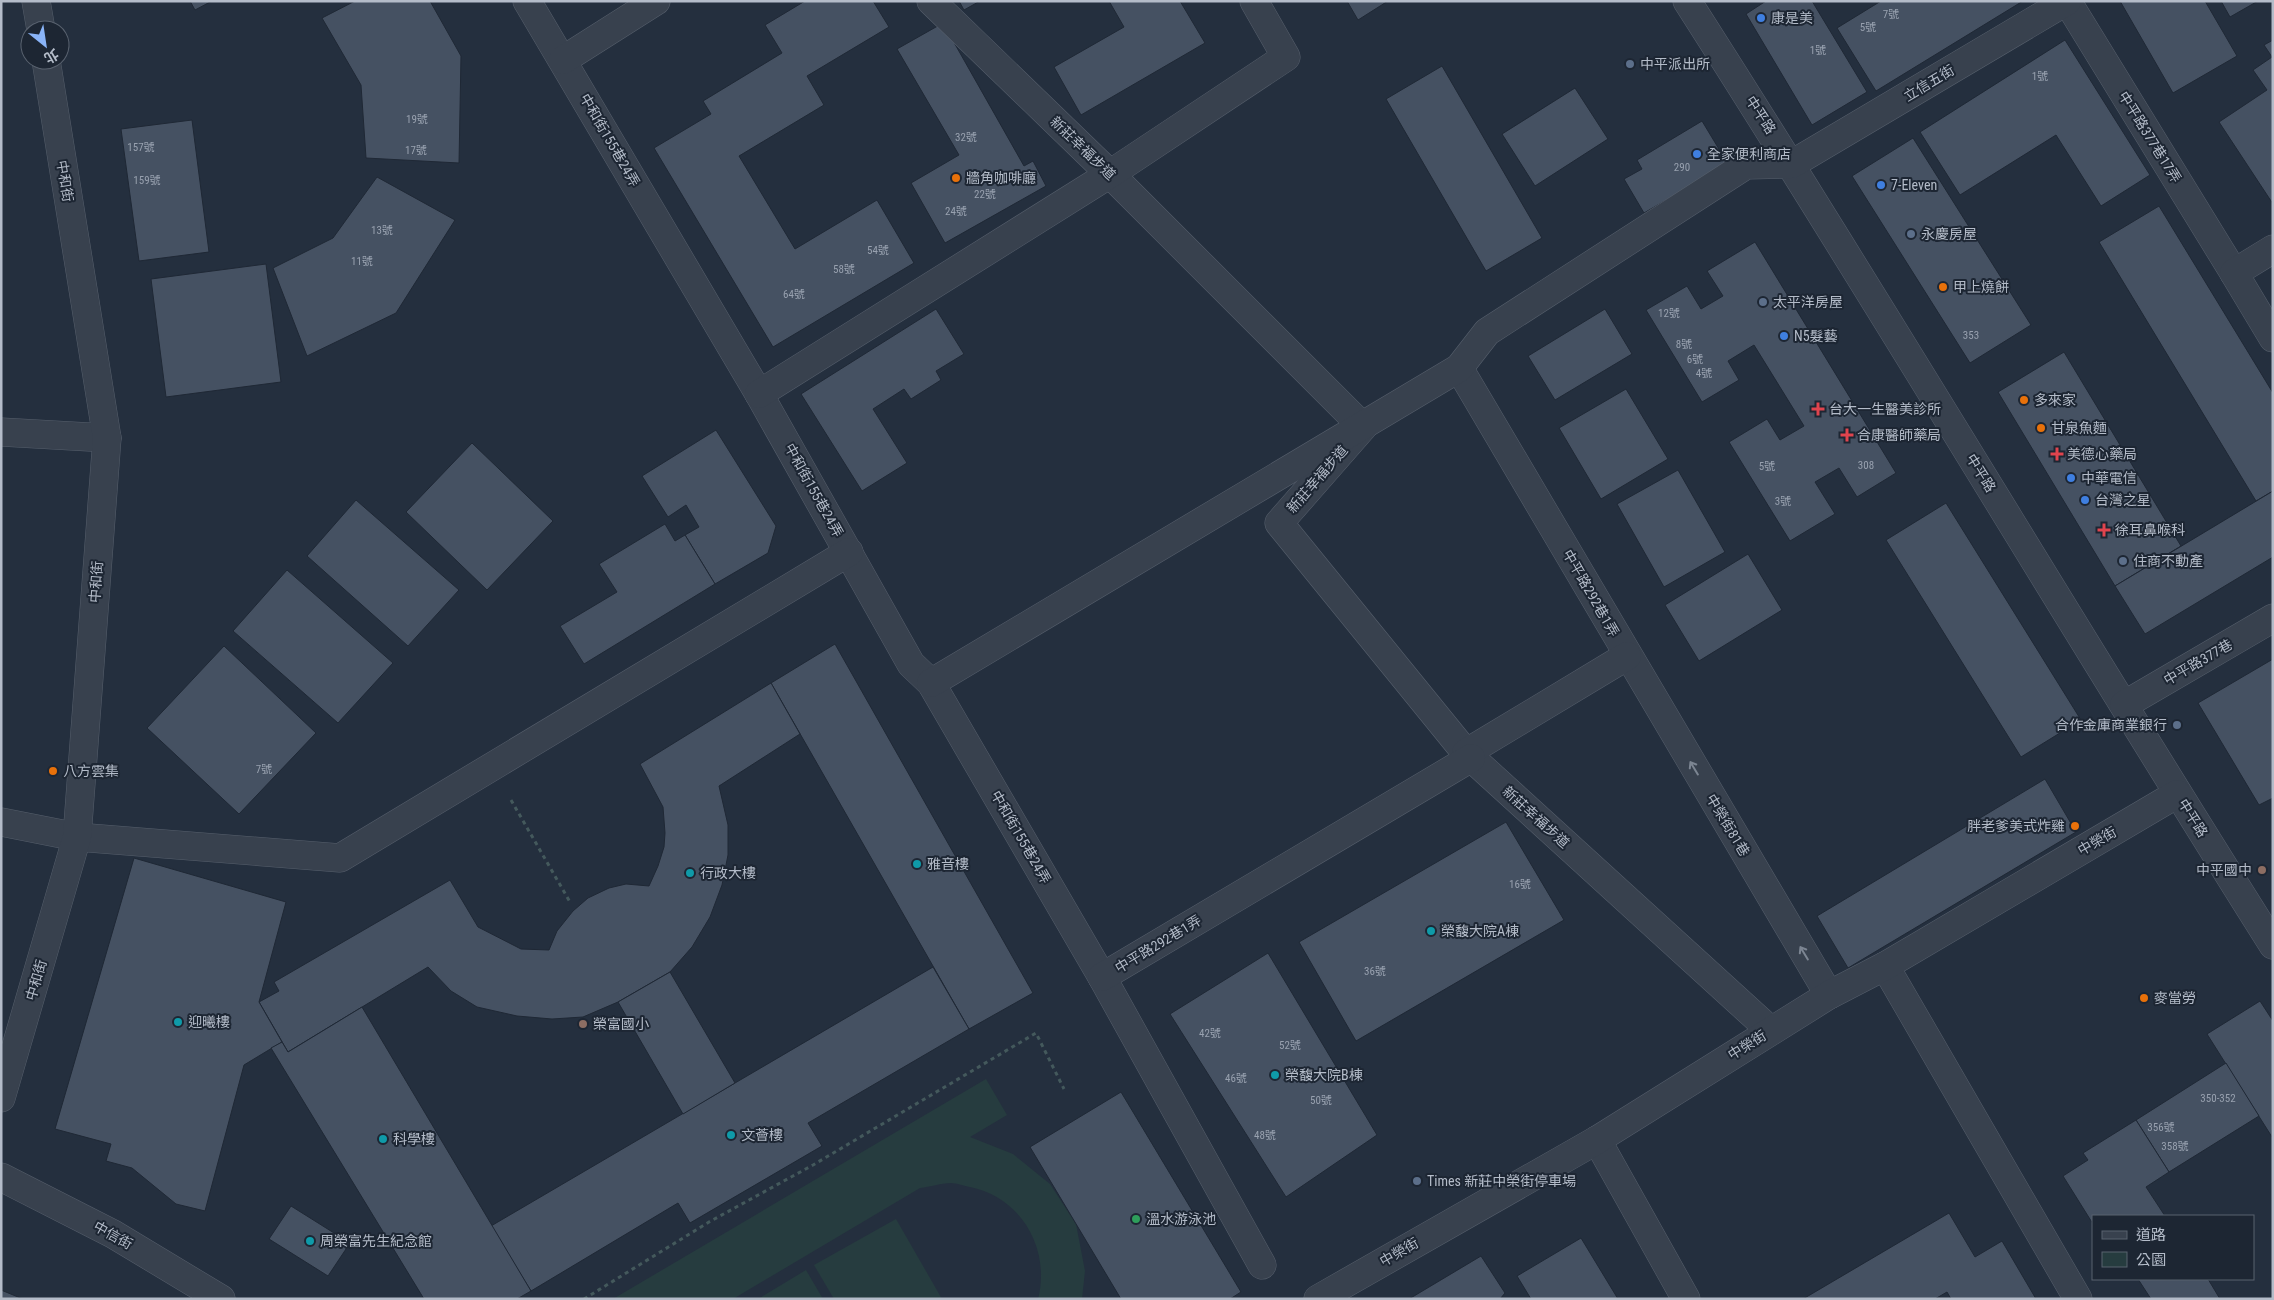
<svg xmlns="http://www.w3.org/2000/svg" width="2274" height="1300" font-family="'Roboto Condensed','Noto Sans TC',sans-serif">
	<rect width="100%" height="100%" fill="#242f3e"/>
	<g fill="#263c3f">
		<path d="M986,1079L1007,1115L970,1137L1013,1154L1050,1184L1076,1224L1085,1271L1082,1299H1038C1051,1249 1021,1197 970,1187C964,1186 957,1183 951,1183C941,1183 930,1187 920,1188L733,1299H613Z"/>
		<path d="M896,1219L942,1299H834L814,1265Z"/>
		<path d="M806,1270L823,1299H758Z"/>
	</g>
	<g fill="#455162" stroke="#1f2835">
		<path d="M190,1H212L195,10Z"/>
		<path d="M355,1H430L461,56L459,163L366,158L361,85L322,18Z"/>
		<path d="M805,1H873L889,27L807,76L824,105L739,156L795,249L877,200L914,263L773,347L654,148L711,114L703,101L782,53L765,25Z"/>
		<path d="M959,1H980L964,10Z"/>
		<path d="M1109,1H1180L1205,43L1081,115L1054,67L1124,27Z"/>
		<path d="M1347,1H1388L1358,20Z"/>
		<path d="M1766,1H1812L1867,92L1812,125L1746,14Z"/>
		<path d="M1881,1H2023L1876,91L1837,28Z"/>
		<path d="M2120,1H2205L2237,56L2173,93Z"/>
		<path d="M2221,1H2258L2230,17Z"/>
		<path d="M943,23L1024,166L1033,161L1046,186L945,243L911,183L959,155L897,49Z"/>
		<path d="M2065,40L2150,175L2101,206L2056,135L1960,195L1920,132Z"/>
		<path d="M2273,40V204L2219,122L2267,90L2253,70L2272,57L2264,45Z"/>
		<path d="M1442,66L1542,238L1486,271L1386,99Z"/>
		<path d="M1575,88L1608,139L1535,186L1502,134Z"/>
		<path d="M192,120L209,252L139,261L121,129Z"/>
		<path d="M1702,121L1728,164L1644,213L1624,179L1642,169L1637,160Z"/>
		<path d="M1913,138L2031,325L1970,363L1852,176Z"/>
		<path d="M377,177L455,220L396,313L307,356L273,268L333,238Z"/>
		<path d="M2159,206L2273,393V491L2256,501L2099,242Z"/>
		<path d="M1755,242L1896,473L1857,497L1839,468L1815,482L1835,514L1790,541L1729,442L1767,419L1780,440L1804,426L1754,345L1728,361L1739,380L1702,402L1646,310L1687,286L1701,309L1723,296L1707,271Z"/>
		<path d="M266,264L281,382L166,397L151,279Z"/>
		<path d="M936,309L964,354L936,371L941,380L911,399L904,389L873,409L907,463L862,491L801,394Z"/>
		<path d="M1605,309L1632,354L1555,400L1528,356Z"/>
		<path d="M2064,352L2181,546L2115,586L1998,392Z"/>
		<path d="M1626,389L1668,459L1601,499L1559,428Z"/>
		<path d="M716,430L776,526L768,553L715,584L685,535L699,527L686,505L668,517L642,476Z"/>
		<path d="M472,443L553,521L487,590L406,512Z"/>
		<path d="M1678,470L1725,552L1664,587L1617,504Z"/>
		<path d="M2273,491V557L2145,634L2115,586Z"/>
		<path d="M356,500L459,590L408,646L307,556Z"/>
		<path d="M1946,503L2081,720L2021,757L1886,540Z"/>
		<path d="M665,524L675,541L685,535L715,584L584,664L560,626L617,592L599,564Z"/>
		<path d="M1748,554L1782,610L1699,661L1665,605Z"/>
		<path d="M287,570L393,663L338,723L233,631Z"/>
		<path d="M835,644L1033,993L969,1029L771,683Z"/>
		<path d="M224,646L316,733L239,814L147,728Z"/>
		<path d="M2273,659V798L2259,805L2198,703Z"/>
		<path d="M771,683L800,734L719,786L728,825V855L722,885L710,917L692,947L670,972L618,1002L583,1017L552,1019L517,1016L477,1007L451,991L428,967L288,1052L259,1002L279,991L274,982L450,880L478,927L521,949L549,950L557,931L573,911L588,898L609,888L626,884L649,886L658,866L664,847L665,833L663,807L640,764Z"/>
		<path d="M2045,779L2076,832L1848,968L1817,916Z"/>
		<path d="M1506,822L1564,920L1356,1041L1299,942Z"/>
		<path d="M134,858L286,902L259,1002L282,1042L244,1065L205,1211L176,1204L132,1168L106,1161L111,1144L55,1129Z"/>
		<path d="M1268,953L1377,1135L1286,1197L1170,1014Z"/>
		<path d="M933,967L969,1029L808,1123L822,1146L690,1223L678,1203L531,1291L491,1226Z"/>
		<path d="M670,972L735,1083L683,1114L618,1002Z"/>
		<path d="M2260,1001L2273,1021L2272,1137L2207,1034Z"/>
		<path d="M362,1007L531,1291L517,1299H424L271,1048L282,1042L288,1052Z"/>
		<path d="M2226,1063L2259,1116L2169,1172L2136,1120Z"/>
		<path d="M1121,1092L1241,1292L1230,1299H1121L1030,1147Z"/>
		<path d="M2136,1120L2169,1172L2146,1187L2165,1216H2093V1224L2063,1176L2088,1160L2083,1153Z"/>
		<path d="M291,1206L350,1243L328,1276L269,1239Z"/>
		<path d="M1949,1213L1975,1257L2002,1241L2036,1299H1951L1947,1292L1935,1299H1803Z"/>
		<path d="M1581,1238L1618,1299H1531L1517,1276Z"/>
		<path d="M1481,1256L1505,1293L1500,1299H1409Z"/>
		<path d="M2138,1279H2208L2220,1299H2151Z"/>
		<path d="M1,1290L23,1299H1Z"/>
	</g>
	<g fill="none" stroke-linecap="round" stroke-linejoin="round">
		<defs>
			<g id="minor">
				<path d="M36,1L41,30"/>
				<path d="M527,1L759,394L911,664L931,683L1102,977L1262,1265"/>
				<path d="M931,1L1110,174L1363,427L1279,523L1466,753L1770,1030"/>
				<path d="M1687,1C1887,313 2075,632 2273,945"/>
				<path d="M2067,1L2234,273"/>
				<path d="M563,60L656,1"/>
				<path d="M2273,249L2234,273L2273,338"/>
				<path d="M1459,368L1829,995"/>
				<path d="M759,394L1110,174L1286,57L1254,1"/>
				<path d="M1,432L107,438"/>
				<path d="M931,683L1459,368L1487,332L1746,165L1792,164L2067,1"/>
				<path d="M2124,705L2273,618"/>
				<path d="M1466,753L1627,656"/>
				<path d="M1,822L77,837L340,858L849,552"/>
				<path d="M1885,966L2078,1299"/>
				<path d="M1102,977L1471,758"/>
				<path d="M1,1098L77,837L107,438L46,60"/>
				<path d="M1597,1140L1686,1299"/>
				<path d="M1,1177L113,1234L221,1299"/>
				<path d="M1318,1299L1597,1140L1829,995L1885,966L2177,794"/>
			</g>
		</defs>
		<use href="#minor" stroke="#565f6c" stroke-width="29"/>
		<g stroke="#44595c" stroke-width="3" stroke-dasharray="4 4" stroke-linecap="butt">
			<path d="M511,800L570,902"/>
			<path d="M584,1299L709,1222L813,1165L1036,1033L1064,1089"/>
		</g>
		<use href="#minor" stroke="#38414e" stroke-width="28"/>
	</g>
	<defs><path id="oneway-shaft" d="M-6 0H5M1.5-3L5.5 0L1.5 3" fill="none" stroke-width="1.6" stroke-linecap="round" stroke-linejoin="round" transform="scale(1.25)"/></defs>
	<g stroke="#7c8592">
		<use href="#oneway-shaft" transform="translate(1694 768) rotate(-121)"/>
		<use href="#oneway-shaft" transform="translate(1804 953) rotate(-121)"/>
	</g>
	<g fill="#3f7fe0" stroke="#1d2633" stroke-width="2">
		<circle cx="1761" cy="18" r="5"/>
		<circle cx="1697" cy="154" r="5"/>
		<circle cx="1881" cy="185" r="5"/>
		<circle cx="1784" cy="336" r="5"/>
		<circle cx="2071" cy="478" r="5"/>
		<circle cx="2085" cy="500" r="5"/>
	</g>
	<g fill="#5c6f8a" stroke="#1d2633" stroke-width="2">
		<circle cx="1630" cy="64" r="5"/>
		<circle cx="1911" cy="234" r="5"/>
		<circle cx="1763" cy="302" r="5"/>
		<circle cx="2123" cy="561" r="5"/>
		<circle cx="2177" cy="725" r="5"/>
		<circle cx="1417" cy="1181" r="5"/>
	</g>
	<g fill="#e8710a" stroke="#1d2633" stroke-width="2">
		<circle cx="956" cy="178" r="5"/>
		<circle cx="1943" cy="287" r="5"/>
		<circle cx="2024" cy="400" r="5"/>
		<circle cx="2041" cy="428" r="5"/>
		<circle cx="53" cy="771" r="5"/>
		<circle cx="2075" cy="826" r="5"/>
		<circle cx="2144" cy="998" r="5"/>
	</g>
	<g fill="#e0444e" stroke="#1d2633" stroke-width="2">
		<path d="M1815.5 401.5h5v5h5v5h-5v5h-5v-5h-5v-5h5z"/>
		<path d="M1844.5 427.5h5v5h5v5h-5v5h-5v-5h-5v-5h5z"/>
		<path d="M2054.5 446.5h5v5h5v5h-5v5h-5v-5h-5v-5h5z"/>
		<path d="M2101.5 522.5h5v5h5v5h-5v5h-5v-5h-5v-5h5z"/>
	</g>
	<g fill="#0f9aa8" stroke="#1d2633" stroke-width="2">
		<circle cx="917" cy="864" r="5"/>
		<circle cx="690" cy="873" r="5"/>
		<circle cx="1431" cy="931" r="5"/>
		<circle cx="178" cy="1022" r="5"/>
		<circle cx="1275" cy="1075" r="5"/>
		<circle cx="731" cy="1135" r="5"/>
		<circle cx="383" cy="1139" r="5"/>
		<circle cx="310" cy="1241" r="5"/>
	</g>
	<g fill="#8d6e63" stroke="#1d2633" stroke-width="2">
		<circle cx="2262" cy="870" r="5"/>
		<circle cx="583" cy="1024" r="5"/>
	</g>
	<circle fill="#2e9e5b" stroke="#1d2633" stroke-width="2" cx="1136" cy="1219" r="5"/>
	<g text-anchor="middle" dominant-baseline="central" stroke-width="4" stroke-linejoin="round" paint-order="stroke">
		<g font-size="11" fill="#98a1af">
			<text x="1891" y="14">7號</text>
			<text x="1868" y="27">5號</text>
			<text x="1818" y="50">1號</text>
			<text x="2040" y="76">1號</text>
			<text x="417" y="119">19號</text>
			<text x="966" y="137">32號</text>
			<text x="141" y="147">157號</text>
			<text x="416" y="150">17號</text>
			<text x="1682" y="167">290</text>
			<text x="147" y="180">159號</text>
			<text x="985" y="194">22號</text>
			<text x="956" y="211">24號</text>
			<text x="382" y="230">13號</text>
			<text x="878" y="250">54號</text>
			<text x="362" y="261">11號</text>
			<text x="844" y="269">58號</text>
			<text x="794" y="294">64號</text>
			<text x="1669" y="313">12號</text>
			<text x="1971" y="335">353</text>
			<text x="1684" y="344">8號</text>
			<text x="1695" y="359">6號</text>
			<text x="1704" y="373">4號</text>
			<text x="1866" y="465">308</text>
			<text x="1767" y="466">5號</text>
			<text x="1783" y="501">3號</text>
			<text x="264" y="769">7號</text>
			<text x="1520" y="884">16號</text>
			<text x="1375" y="971">36號</text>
			<text x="1210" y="1033">42號</text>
			<text x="1290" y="1045">52號</text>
			<text x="1236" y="1078">46號</text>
			<text x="2218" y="1098">350-352</text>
			<text x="1321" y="1100">50號</text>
			<text x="2161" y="1127">356號</text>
			<text x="1265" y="1135">48號</text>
			<text x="2175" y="1146">358號</text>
		</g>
		<g font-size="14" fill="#b4bcc9" stroke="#1d2633" text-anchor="start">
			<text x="1771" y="18">康是美</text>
			<text x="1640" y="64">中平派出所</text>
			<text x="1707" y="154">全家便利商店</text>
			<text x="966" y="178">牆角咖啡廳</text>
			<text x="1891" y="185">7-Eleven</text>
			<text x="1921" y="234">永慶房屋</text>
			<text x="1953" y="287">甲上燒餅</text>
			<text x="1773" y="302">太平洋房屋</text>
			<text x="1794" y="336">N5髮藝</text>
			<text x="2034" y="400">多來家</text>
			<text x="1829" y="409">台大一生醫美診所</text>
			<text x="2051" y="428">甘泉魚麵</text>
			<text x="1857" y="435">合康醫師藥局</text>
			<text x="2067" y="454">美德心藥局</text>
			<text x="2081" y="478">中華電信</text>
			<text x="2095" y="500">台灣之星</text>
			<text x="2115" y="530">徐耳鼻喉科</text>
			<text x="2133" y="561">住商不動產</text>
			<text x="2167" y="725" text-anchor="end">合作金庫商業銀行</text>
			<text x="63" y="771">八方雲集</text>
			<text x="2065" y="826" text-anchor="end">胖老爹美式炸雞</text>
			<text x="927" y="864">雅音樓</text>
			<text x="2252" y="870" text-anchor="end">中平國中</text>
			<text x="700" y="873">行政大樓</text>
			<text x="1441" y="931">榮馥大院A棟</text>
			<text x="2154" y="998">麥當勞</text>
			<text x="188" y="1022">迎曦樓</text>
			<text x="593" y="1024">榮富國小</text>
			<text x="1285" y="1075">榮馥大院B棟</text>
			<text x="741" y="1135">文薈樓</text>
			<text x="393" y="1139">科學樓</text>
			<text x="1427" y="1181">Times 新莊中榮街停車場</text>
			<text x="1146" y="1219">溫水游泳池</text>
			<text x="320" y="1241">周榮富先生紀念館</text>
		</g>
		<g font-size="14" fill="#b4bcc9" stroke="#1d2633">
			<text transform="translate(1929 83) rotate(-31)">立信五街</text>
			<text transform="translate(1761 115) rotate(57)">中平路</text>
			<text transform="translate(2150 137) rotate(58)">中平路377巷17弄</text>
			<text transform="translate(610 140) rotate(60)">中和街155巷24弄</text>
			<text transform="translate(1083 148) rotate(44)">新莊幸福步道</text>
			<text transform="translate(65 181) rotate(81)">中和街</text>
			<text transform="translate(1981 473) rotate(58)">中平路</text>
			<text transform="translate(1317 479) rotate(-49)">新莊幸福步道</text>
			<text transform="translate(814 490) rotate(61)">中和街155巷24弄</text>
			<text transform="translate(96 582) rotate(-86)">中和街</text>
			<text transform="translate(1591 593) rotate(60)">中平路292巷1弄</text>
			<text transform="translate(2198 662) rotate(-30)">中平路377巷</text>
			<text transform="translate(1536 817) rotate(42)">新莊幸福步道</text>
			<text transform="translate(2193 818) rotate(58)">中平路</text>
			<text transform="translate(1728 825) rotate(59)">中榮街81巷</text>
			<text transform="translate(1021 837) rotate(60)">中和街155巷24弄</text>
			<text transform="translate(2097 841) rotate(-30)">中榮街</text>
			<text transform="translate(1158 944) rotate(-31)">中平路292巷1弄</text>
			<text transform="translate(36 980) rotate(-74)">中和街</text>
			<text transform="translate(1747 1045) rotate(-32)">中榮街</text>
			<text transform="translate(113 1235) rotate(29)">中信街</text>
			<text transform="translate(1399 1252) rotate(-30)">中榮街</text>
		</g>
	</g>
	<rect width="2274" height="1300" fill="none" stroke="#b4bcc9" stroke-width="5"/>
	<rect x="2092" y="1215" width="162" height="65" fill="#1d2633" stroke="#59626f"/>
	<rect x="2102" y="1231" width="25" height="8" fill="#38414e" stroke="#59626f"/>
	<text x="2136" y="1240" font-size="15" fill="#b4bcc9">道路</text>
	<rect x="2102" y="1252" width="25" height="15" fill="#263c3f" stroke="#59626f"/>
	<text x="2136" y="1265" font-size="15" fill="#b4bcc9">公園</text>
	<g transform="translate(45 45) rotate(150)"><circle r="24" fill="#1d2633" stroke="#59626f"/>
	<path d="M0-4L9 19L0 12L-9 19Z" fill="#8ab4f8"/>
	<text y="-8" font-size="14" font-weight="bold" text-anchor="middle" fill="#b4bcc9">北</text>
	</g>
</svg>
